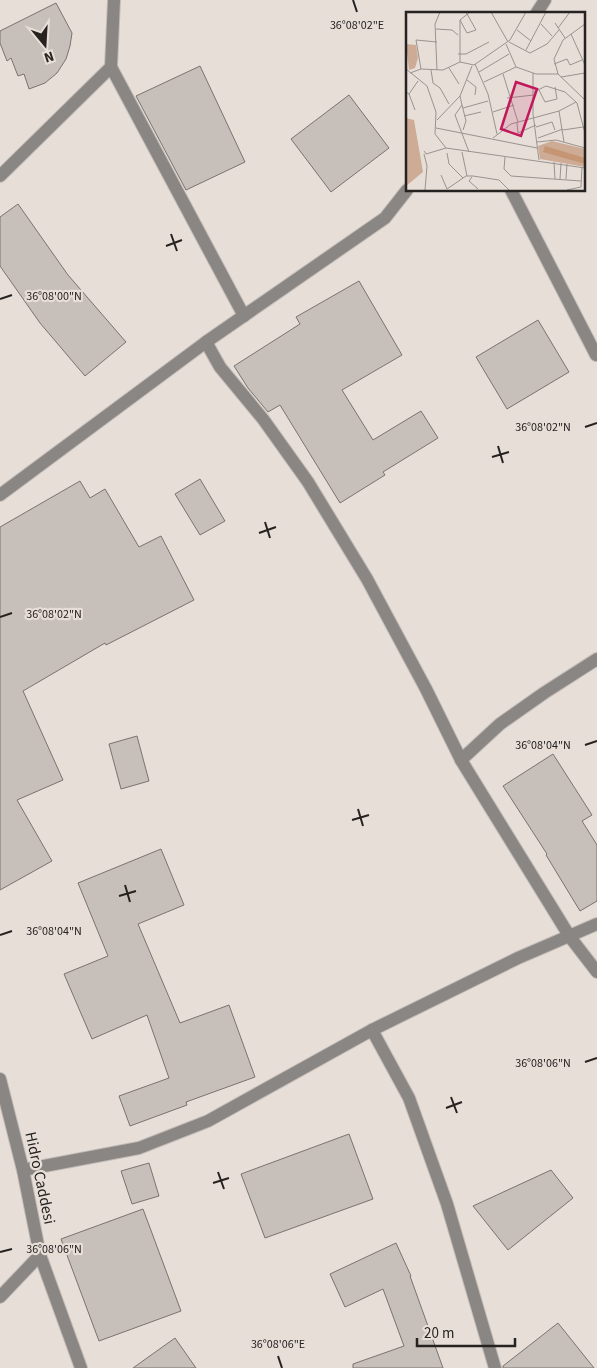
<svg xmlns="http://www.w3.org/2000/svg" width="597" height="1368" font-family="'Source Sans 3',sans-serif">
	<rect width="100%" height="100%" fill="#e7ded8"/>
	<g fill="#c7bfb9" stroke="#7a736e">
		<path d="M56,3L72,33L70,46L66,59L57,73L45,83L29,89L24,74L18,76L11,58L7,61L0,43V31Z"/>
		<path d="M200,66L245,162L186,190L136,96Z"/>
		<path d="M349,95L389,148L331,192L291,139Z"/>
		<path d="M18,204L68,275L126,342L85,376L40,323L0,266V217Z"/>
		<path d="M359,281L402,355L342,390L373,440L421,411L438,438L383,472L385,475L340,503L280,405L268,412L248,388L234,366L300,324L296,317Z"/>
		<path d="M538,320L569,372L507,409L476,357Z"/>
		<path d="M200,479L225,521L200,535L175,494Z"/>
		<path d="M80,481L90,498L105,489L139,547L161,536L194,600L106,645L105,643L23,691L63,780L17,800L52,861L0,890V527Z"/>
		<path d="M137,736L149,781L121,789L109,744Z"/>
		<path d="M553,754L592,815L582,821L597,845V901L580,911L546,855L547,854L503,786Z"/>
		<path d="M161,849L184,905L138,924L180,1023L229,1005L255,1077L186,1102L187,1105L130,1126L119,1096L169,1078L147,1015L92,1039L64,974L108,956L78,883Z"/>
		<path d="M349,1134L373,1199L265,1238L241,1174Z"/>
		<path d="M149,1163L159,1196L132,1204L121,1171Z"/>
		<path d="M551,1170L573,1198L508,1250L473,1206Z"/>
		<path d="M143,1209L181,1311L99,1341L61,1239Z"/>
		<path d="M396,1243L411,1276H410L443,1368H353V1364L404,1346L383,1289L345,1307L330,1274Z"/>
		<path d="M558,1323L594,1368H503V1366Z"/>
		<path d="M175,1338L196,1368H133Z"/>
	</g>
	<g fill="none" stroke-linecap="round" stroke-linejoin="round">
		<defs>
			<g id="minor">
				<path d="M536,14L545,0"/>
				<path d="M111,67L114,0"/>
				<path d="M0,176L111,67L244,316"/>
				<path d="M511,190L596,355"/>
				<path d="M206,342L220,367L263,419L308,482L367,579L426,689L461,760L570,937L597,972"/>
				<path d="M0,495L206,342L385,218L407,190"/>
				<path d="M461,760L500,724L544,693L597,659"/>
				<path d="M372,1030L409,1098L447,1204L495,1368"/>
				<path d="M0,1079L23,1170L40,1255L81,1368"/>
				<path d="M23,1170L139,1148L208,1121L372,1030L518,958L597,924"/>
				<path d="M0,1297L40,1255"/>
			</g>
		</defs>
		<use href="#minor" stroke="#c4bcb7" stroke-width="14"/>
		<use href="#minor" stroke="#898683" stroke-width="12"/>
	</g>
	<path fill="none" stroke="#252220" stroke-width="2" d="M353,0L357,12M171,234L177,251M166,246L182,240M0,299L12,295M585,427L597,423M498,446L503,463M492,457L509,452M265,522L270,538M259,533L276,527M0,617L12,613M585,745L597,741M358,809L363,826M352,820L369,815M125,885L130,902M119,896L136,891M0,935L12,931M585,1062L597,1058M451,1097L457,1113M446,1108L462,1102M218,1172L224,1189M213,1183L229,1178M0,1252L12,1249M278,1356L282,1368"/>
	<g text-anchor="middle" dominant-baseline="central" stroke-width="4.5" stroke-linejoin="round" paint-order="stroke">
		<g font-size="16" fill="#252220" stroke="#e7ded8">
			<text transform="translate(40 1178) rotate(78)">Hidro Caddesi</text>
		</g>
	</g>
	<g transform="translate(406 12)">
		<rect width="179" height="179" fill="#e7ded8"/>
		<path d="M0,32L10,33L12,46L9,56L3,58ZM0,106L8,108L17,160L0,174ZM146,129L179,137V155L134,147L132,134Z" fill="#cdab95"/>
		<path d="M139,134L179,146V152L137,140Z" fill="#c69574"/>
		<path fill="none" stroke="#99938e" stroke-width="1" d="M85,0L102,30M54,8L61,21L70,18L60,0M149,11L159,26M135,12L146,24M179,12L157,28L148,47L152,62L179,88M152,16L164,0M30,17L46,18L52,23M111,18L125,29M165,22L179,53M103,30L124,41L141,32L153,18M100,32L110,55L130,62H152M120,38L140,0M52,42H60L83,30M54,50V8L64,0M69,52L82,82L91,122M148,52L161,47L164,53L176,48M43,56L53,72M0,57L21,74L30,100L29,122L40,136L179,156M15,57L10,28L31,30M25,58L27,71L34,76L43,92M31,58L29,12L34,0M73,60L103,42M4,61L15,57L37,58L54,50L68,53L104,28L120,0M127,61V102L133,148M97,62L112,110M155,65L179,61M61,68L70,75L69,83M78,70L110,55M133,78L139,90L151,87L149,75M0,80L3,82L12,69M128,80L140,74L159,80L171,91L179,121M3,82L9,98M54,84L56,93L49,103L63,140M101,86L128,83M56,93L60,109L57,118M57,96L82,89M153,99L158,130M87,100L108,93M58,104L75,100M31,108L54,84L66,54M111,111L112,121L130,113M130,115L146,110L149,118M30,116L131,136M157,118L177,115M87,126L105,112L153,99L170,90M132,126L157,117M131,130L150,128L179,136M18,139L20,142L40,136M56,140L61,164M41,141L43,152L57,166M18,142L21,154L19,178M99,145L98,157L105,164L175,169M148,150L149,167M35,163L41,177L60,164H67L93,168L103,178M66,165L63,169L72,177M154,167L155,151M160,167L161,152M161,178L175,175L176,155"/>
		<path fill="#c2185b" fill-opacity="0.15" stroke="#c2185b" stroke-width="2.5" d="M110,70L131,77L115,124L95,117Z"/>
		<rect width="179" height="179" fill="none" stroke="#252220" stroke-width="2.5"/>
	</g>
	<g font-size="12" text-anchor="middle" fill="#252220" stroke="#e7ded8" stroke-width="4.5" stroke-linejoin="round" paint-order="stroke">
		<text x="357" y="29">36°08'02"E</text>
		<text x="54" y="300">36°08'00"N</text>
		<text x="543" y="431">36°08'02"N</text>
		<text x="54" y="618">36°08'02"N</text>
		<text x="543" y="749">36°08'04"N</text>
		<text x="54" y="935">36°08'04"N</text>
		<text x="543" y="1067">36°08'06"N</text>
		<text x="54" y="1253">36°08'06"N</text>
		<text x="278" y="1348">36°08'06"E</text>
	</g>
	<g transform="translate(45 45) rotate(162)" stroke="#e7ded8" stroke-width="4" paint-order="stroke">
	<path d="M0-4L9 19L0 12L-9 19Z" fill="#252220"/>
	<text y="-8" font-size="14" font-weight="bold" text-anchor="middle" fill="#252220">N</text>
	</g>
	<path d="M417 1338v8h98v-8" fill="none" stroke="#252220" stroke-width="2.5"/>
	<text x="424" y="1338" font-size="15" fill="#252220" stroke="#e7ded8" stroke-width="4" paint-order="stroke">20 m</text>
</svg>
